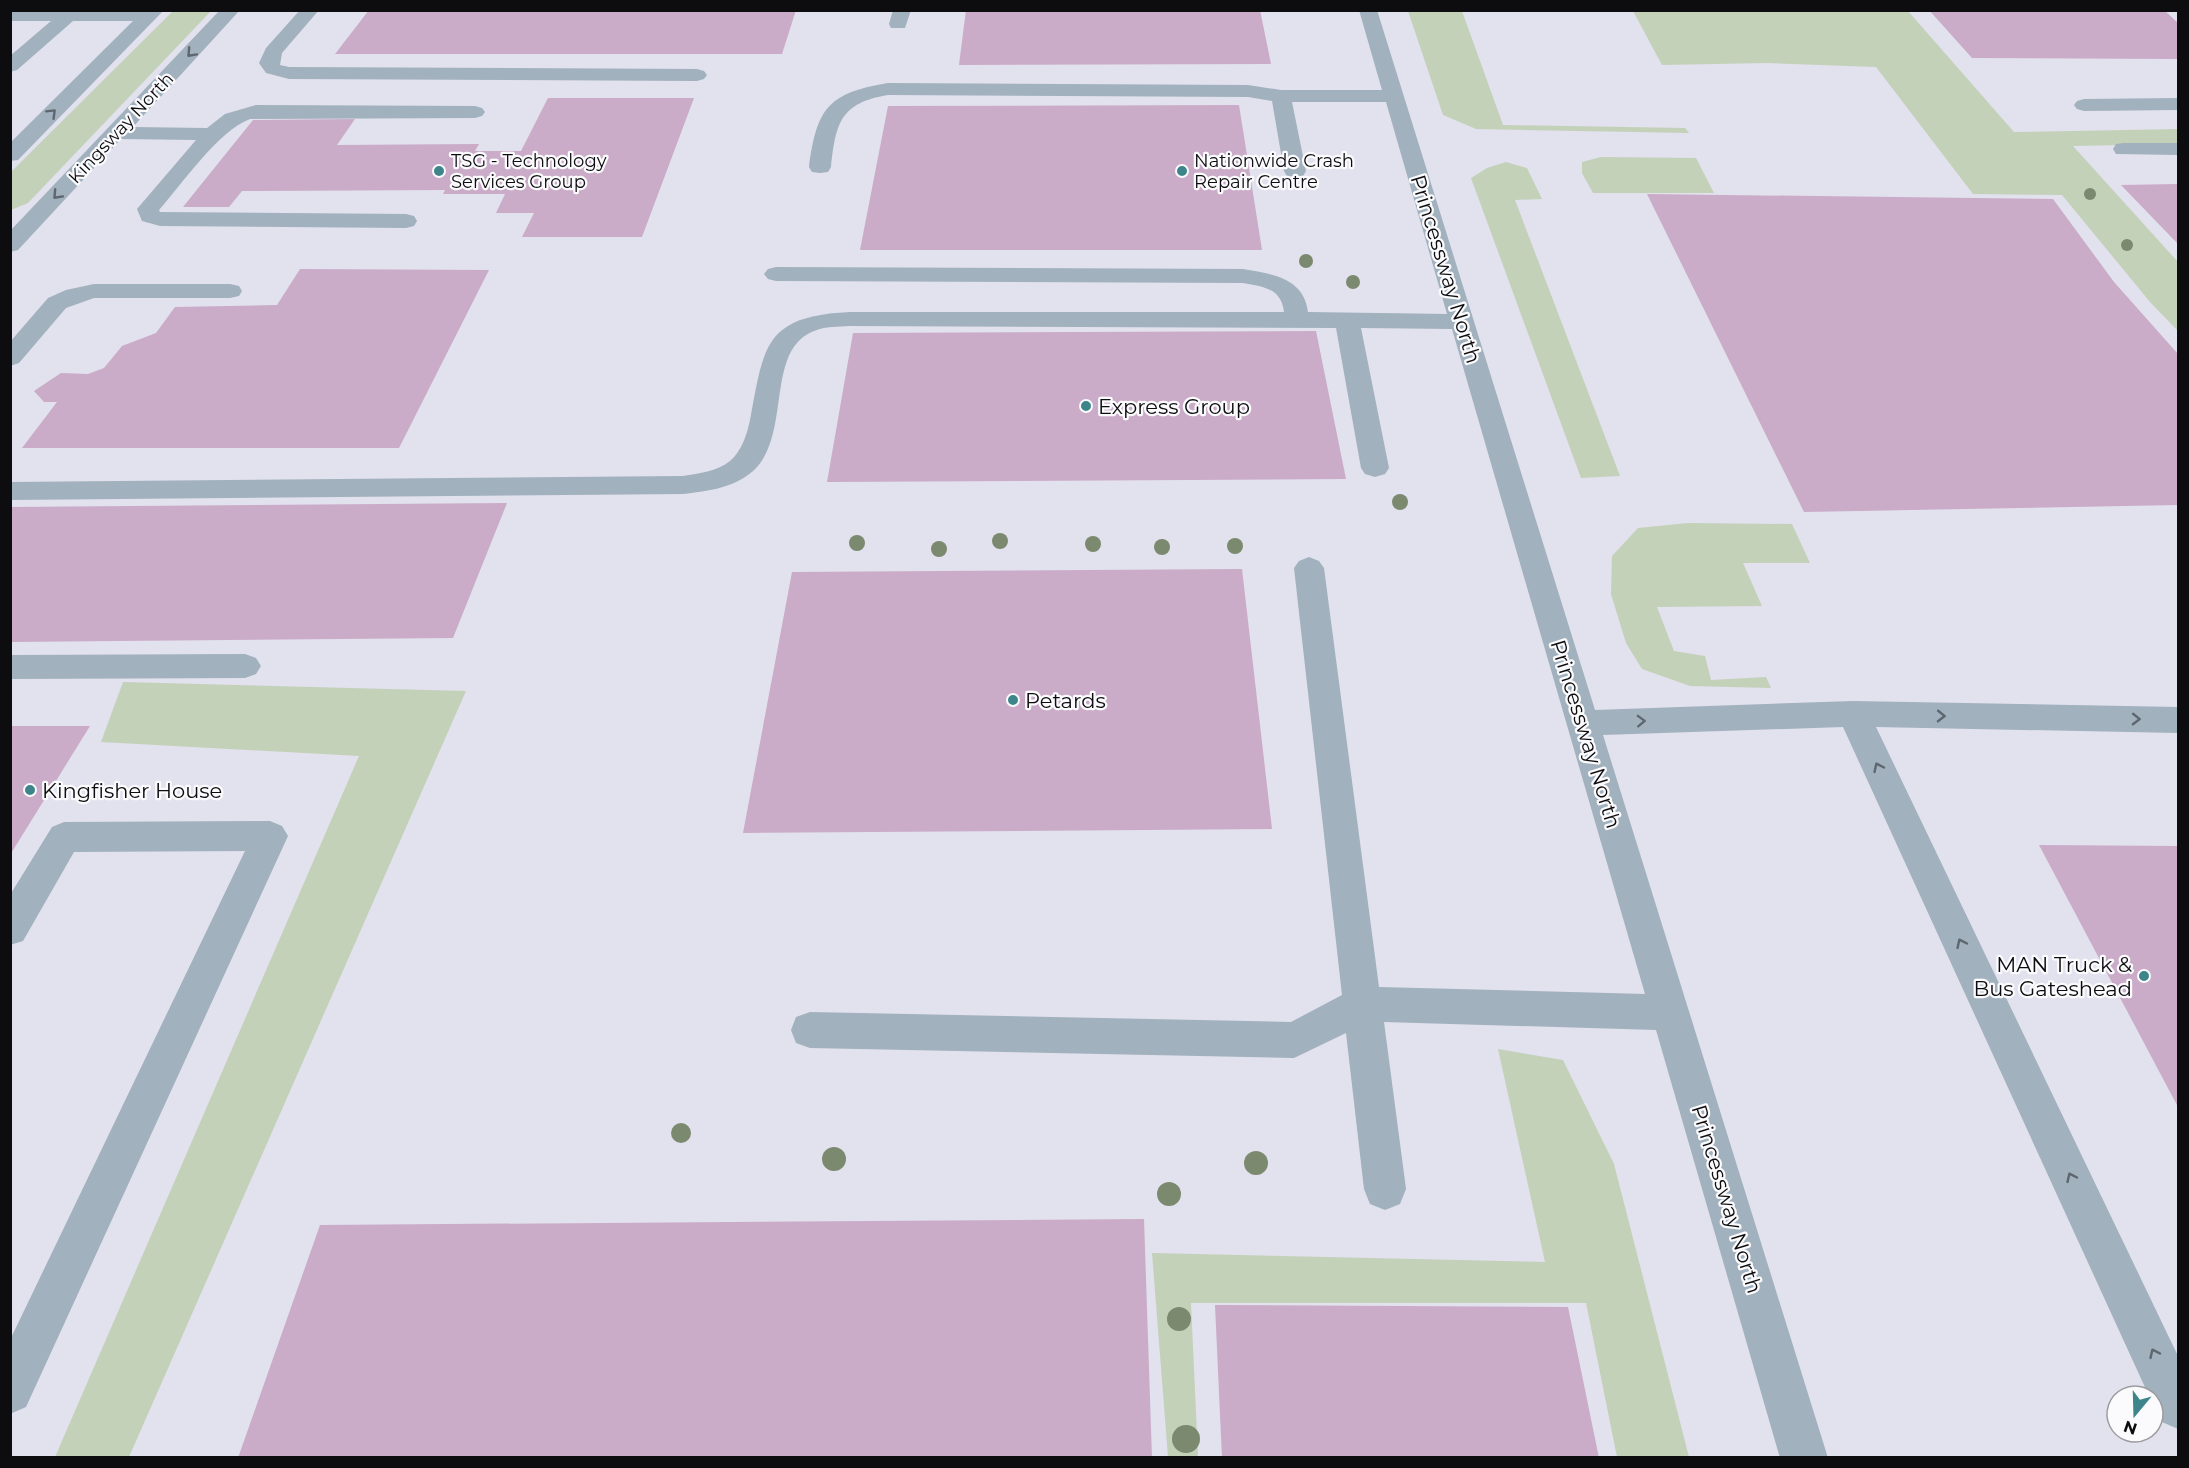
<svg xmlns="http://www.w3.org/2000/svg" width="2189" height="1468" font-family="Montserrat,sans-serif">
	<rect width="100%" height="100%" fill="#eeedf3"/>
	<path fill="#e2e1ee" fill-rule="evenodd" d="M10,11H2178V1457H11ZM2117,1396H2153V1432H2117Z"/>
	<g fill="#c3d1b9">
		<path d="M173,11H211L28,203L11,210V172Z"/>
		<path d="M1408,11H1462L1503,125L1685,128L1689,133L1476,129L1443,115Z"/>
		<path d="M1633,11H1908L2014,132L2178,129V144L2073,146L2178,262V331L2150,302L2062,195L1973,194L1876,67L1767,63L1662,65Z"/>
		<path d="M1601,157L1696,158L1714,193H1593L1582,173V162Z"/>
		<path d="M1506,162L1527,168L1542,199L1515,200L1620,476L1581,478L1471,178L1487,168Z"/>
		<path d="M1688,523L1792,524L1810,563H1743L1762,606L1657,607L1674,651L1705,656L1711,680L1766,677L1771,688L1690,686L1642,669L1626,643L1611,594L1612,556L1638,528Z"/>
		<path d="M123,682L466,691L129,1457H55L359,756L101,742Z"/>
		<path d="M1498,1049L1563,1060L1614,1164L1689,1457H1617L1586,1303H1191L1198,1457H1168L1152,1253L1545,1262Z"/>
	</g>
	<g fill="#caabc8">
		<path d="M369,10H796L782,54H335Z"/>
		<path d="M966,10H1260L1271,64L959,65Z"/>
		<path d="M1929,10H2164L2178,23V59L1972,58Z"/>
		<path d="M548,98H694L642,237H522L534,213H496L505,194H443L445,190L242,191L229,207H183L253,120L355,119L337,145L479,144L475,151H521Z"/>
		<path d="M1239,105L1262,250H860L888,106Z"/>
		<path d="M2178,184V244L2121,185Z"/>
		<path d="M1647,194L2053,199L2114,282L2178,354V505L1804,512Z"/>
		<path d="M300,269L489,270L399,448H22L57,402H44L34,391L61,373L88,374L104,368L122,346L156,333L175,307L277,305Z"/>
		<path d="M1316,331L1346,479L827,482L853,333Z"/>
		<path d="M507,503L453,638L10,642V507Z"/>
		<path d="M1242,569L1272,829L743,833L792,572Z"/>
		<path d="M10,726H90L10,855Z"/>
		<path d="M2039,845L2178,846V1107Z"/>
		<path d="M1144,1219L1152,1458H238L320,1225Z"/>
		<path d="M1215,1305L1568,1307L1599,1458H1222Z"/>
	</g>
	<g fill="none" stroke-linecap="round" stroke-linejoin="round">
		<g fill="#a1b1bd" fill-rule="evenodd">
			<path d="M10,10H164L18,160L10,161V143L133,21H73L17,70L10,72V56L51,21H10Z"/>
			<path d="M220,10H240L133,127L207,128L225,114L256,105L475,106L482,108L485,112L482,116L475,118L250,119C218,131 183,183 159,210L160,212L406,214L414,216L417,221L414,226L406,228L160,226L142,221L137,209L196,140L121,139L18,250L10,252V231Z"/>
			<path d="M300,10H319L282,53L280,65L289,67L697,69L704,71L707,75L704,79L697,81L289,79L266,73L259,63L266,48Z"/>
			<path d="M893,10H911L905,28H891L889,24Z"/>
			<path d="M1359,10H1377L1595,710L1853,701L2178,707V733L1876,727L2178,1356V1429L2162,1422L2153,1404V1396H2149L1843,727L1603,735L1828,1458H1780L1656,1030L1384,1022L1406,1189L1400,1204L1385,1210L1370,1204L1364,1189L1346,1033L1294,1058L810,1048L796,1043L791,1030L796,1017L810,1012L1291,1022L1342,995L1294,568L1299,561L1309,557L1319,561L1324,568L1379,987L1645,994L1452,329L1361,328L1389,468L1385,474L1375,477L1365,474L1361,468L1336,328L850,326C838,327 825,326 814,331C762,351 795,442 748,475C728,489 707,491 683,494L10,500V482L683,476C700,473 716,472 730,461C742,451 747,434 750,420C764,346 764,316 850,312H1284C1281,288 1264,287 1243,283L776,281L768,279L764,274L768,269L776,267L1243,269C1272,274 1304,278 1308,312L1447,314L1386,102H1292L1306,171L1303,176L1295,178L1287,176L1284,171L1272,101L1248,97L888,95C840,103 836,123 831,167L828,172L820,173L812,172L809,167C817,108 828,93 888,83L1248,85L1281,90H1382Z"/>
			<path d="M2178,98V110L2084,111L2077,109L2074,105L2077,101L2084,99Z"/>
			<path d="M2124,143H2178V155L2116,154L2113,149L2116,144Z"/>
			<path d="M94,284H230L239,286L242,291L239,296L230,298H94L66,308L19,363L10,366V342L48,298L66,290Z"/>
			<path d="M245,654L256,658L261,666L256,674L245,678L10,679V655Z"/>
			<path d="M270,821L282,826L288,836L26,1407L10,1414V1340L245,851L74,852L23,941L10,945V895L52,827L64,822Z"/>
		</g>
	</g>
	<g fill="#7b896e">
		<circle cx="2090" cy="194" r="6"/>
		<circle cx="2127" cy="245" r="6"/>
		<circle cx="1306" cy="261" r="7"/>
		<circle cx="1353" cy="282" r="7"/>
		<circle cx="1400" cy="502" r="8"/>
		<circle cx="1000" cy="541" r="8"/>
		<circle cx="857" cy="543" r="8"/>
		<circle cx="1093" cy="544" r="8"/>
		<circle cx="1235" cy="546" r="8"/>
		<circle cx="1162" cy="547" r="8"/>
		<circle cx="939" cy="549" r="8"/>
		<circle cx="681" cy="1133" r="10"/>
		<circle cx="834" cy="1159" r="12"/>
		<circle cx="1256" cy="1163" r="12"/>
		<circle cx="1169" cy="1194" r="12"/>
		<circle cx="1179" cy="1319" r="12"/>
		<circle cx="1186" cy="1439" r="14"/>
	</g>
	<defs><path id="oneway-chevron" d="M-2-3.5L2.5 0L-2 3.5" fill="none" stroke-width="1.6" stroke-linecap="round" stroke-linejoin="round" transform="scale(1.5)"/></defs>
	<g stroke="#5e676f">
		<use href="#oneway-chevron" transform="translate(191 53) rotate(133)"/>
		<use href="#oneway-chevron" transform="translate(52 113) rotate(-45)"/>
		<use href="#oneway-chevron" transform="translate(57 195) rotate(133)"/>
		<use href="#oneway-chevron" transform="translate(1941 716) rotate(1)"/>
		<use href="#oneway-chevron" transform="translate(2136 719) rotate(1)"/>
		<use href="#oneway-chevron" transform="translate(1641 721) rotate(-2)"/>
		<use href="#oneway-chevron" transform="translate(1878 767) rotate(-115)"/>
		<use href="#oneway-chevron" transform="translate(1961 943) rotate(-115)"/>
		<use href="#oneway-chevron" transform="translate(2071 1177) rotate(-115)"/>
		<use href="#oneway-chevron" transform="translate(2154 1353) rotate(-115)"/>
	</g>
	<g fill="#3d858a" stroke="#fbfbfe" stroke-width="2">
		<circle cx="439" cy="171" r="6"/>
		<circle cx="1182" cy="171" r="6"/>
		<circle cx="1086" cy="406" r="6"/>
		<circle cx="1013" cy="700" r="6"/>
		<circle cx="30" cy="790" r="6"/>
		<circle cx="2144" cy="976" r="6"/>
	</g>
	<g text-anchor="middle" dominant-baseline="central" stroke-width="4.5" stroke-linejoin="round" paint-order="stroke">
		<g font-size="18" fill="#0d0d0f" stroke="#fbfbfe">
			<text transform="translate(121 128) rotate(-47)">Kingsway North</text>
		</g>
		<g font-size="18" fill="#0d0d0f" stroke="#fbfbfe" text-anchor="start">
			<text x="451" y="161">TSG - Technology<tspan x="451" dy="21">Services Group</tspan></text>
			<text x="1194" y="161">Nationwide Crash<tspan x="1194" dy="21">Repair Centre</tspan></text>
		</g>
		<g font-size="21" fill="#0d0d0f" stroke="#fbfbfe">
			<text transform="translate(1446 269) rotate(73)">Princessway North</text>
			<text transform="translate(1586 734) rotate(73)">Princessway North</text>
			<text transform="translate(1727 1199) rotate(73)">Princessway North</text>
		</g>
		<g font-size="21" fill="#0d0d0f" stroke="#fbfbfe" text-anchor="start">
			<text x="1098" y="406">Express Group</text>
			<text x="1025" y="700">Petards</text>
			<text x="42" y="790">Kingfisher House</text>
			<text x="2132" y="964" text-anchor="end">MAN Truck &amp;<tspan x="2132" dy="24">Bus Gateshead</tspan></text>
		</g>
	</g>
	<rect width="2189" height="1468" fill="none" stroke="#0d0d0f" stroke-width="24"/>
	<g transform="translate(2135 1414) rotate(199)"><circle r="28" fill="#fbfbfe" stroke="#9c9c9e" stroke-width="1.5"/>
	<path d="M0-4.5L10 22L0 15L-10 22Z" fill="#3d858a"/>
	<text y="-9" font-size="16" font-weight="bold" text-anchor="middle" fill="#0d0d0f">N</text>
	</g>
</svg>
